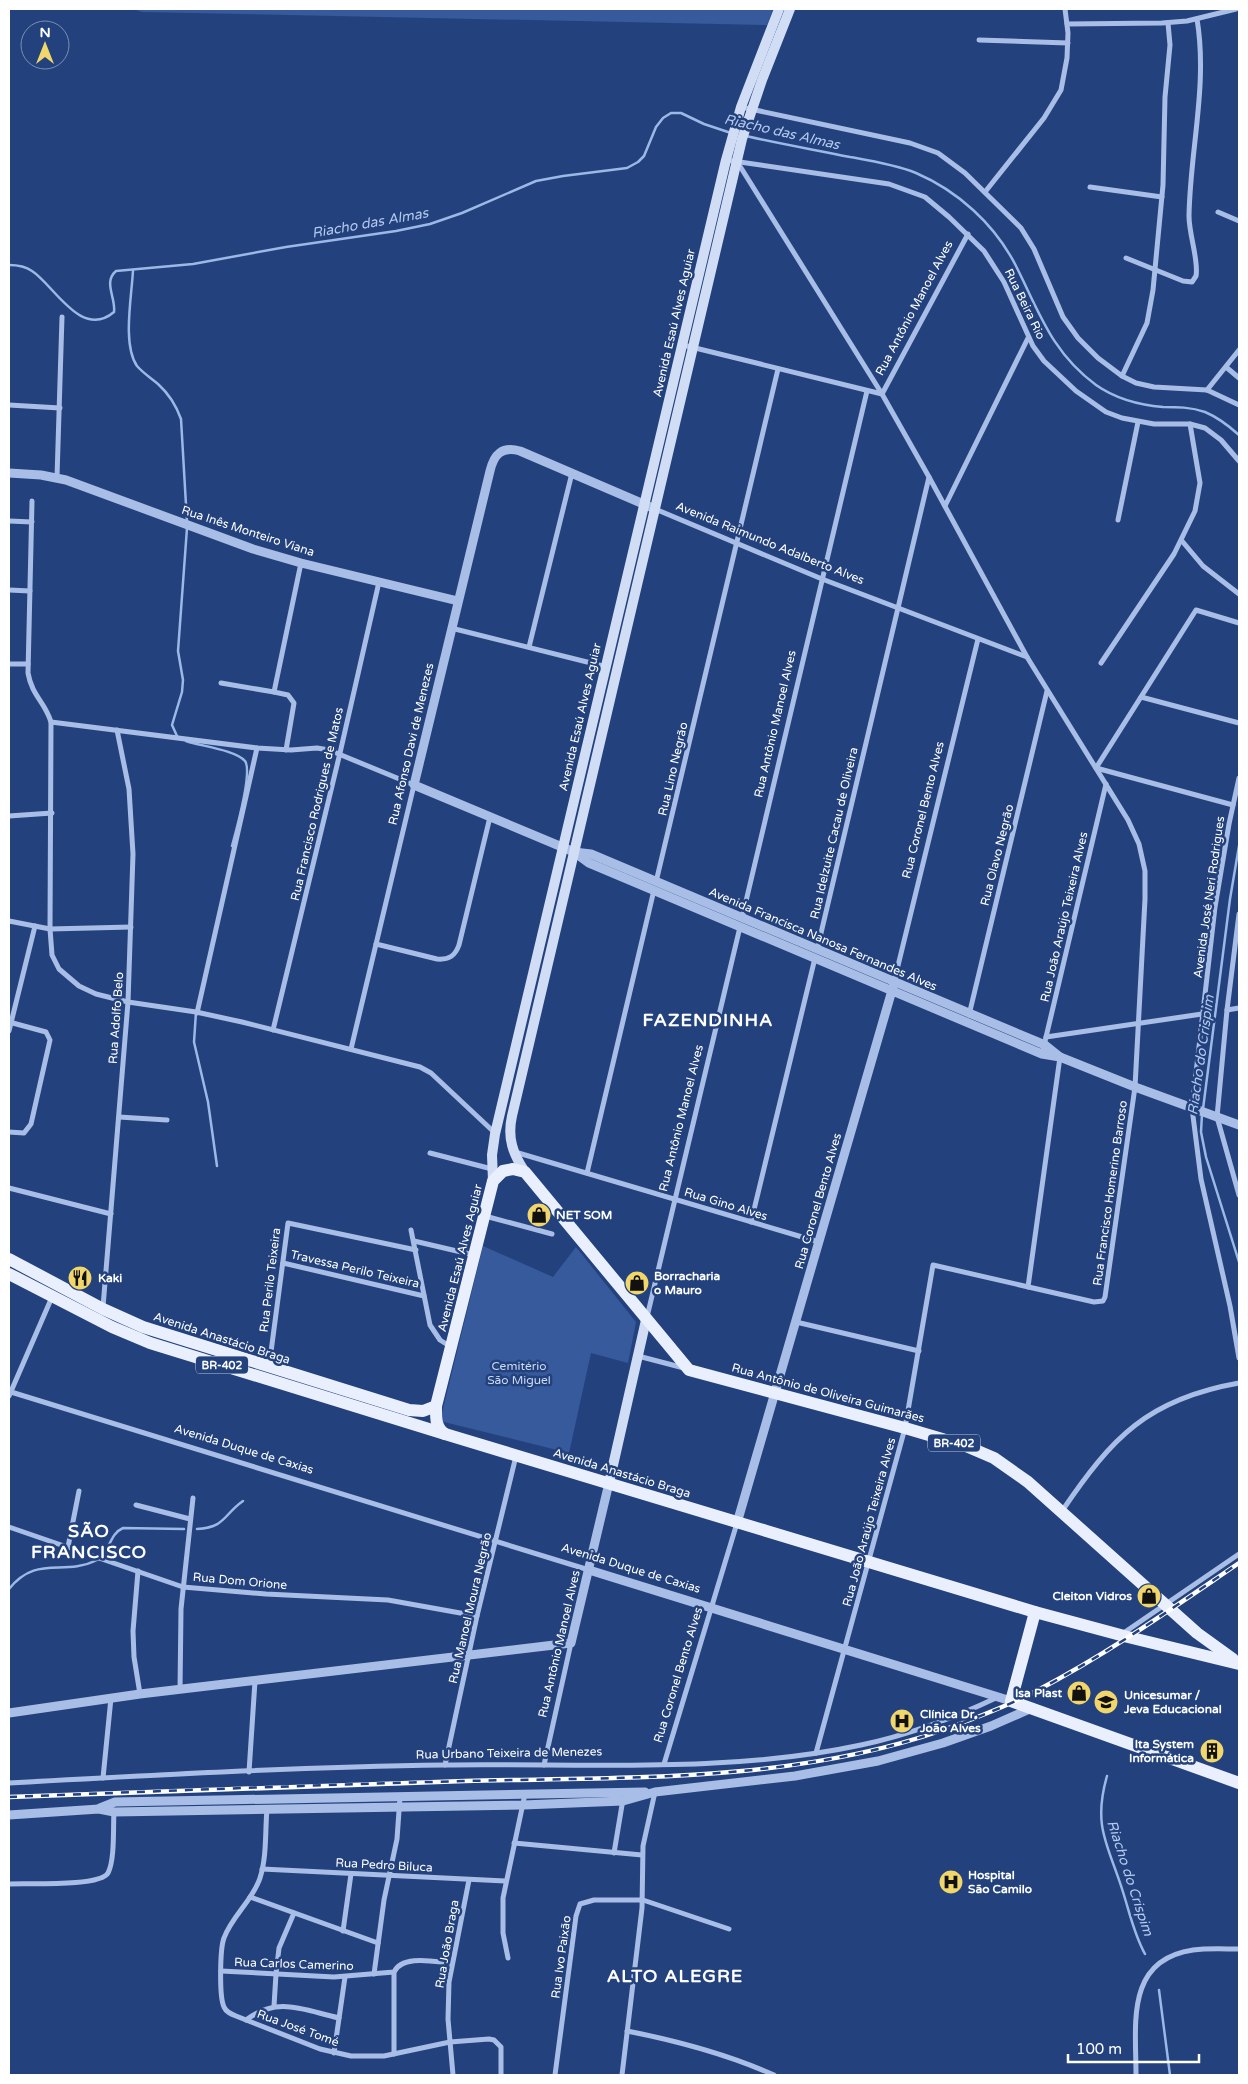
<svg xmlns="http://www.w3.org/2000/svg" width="1248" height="2084" font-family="'Varela Round',sans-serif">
	<rect width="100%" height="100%" fill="#23427d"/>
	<g fill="#365a9b">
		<path d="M133,9H773L767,25L142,12Z"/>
		<path d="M483,1246L553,1277L576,1247L636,1322L628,1363L591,1353L569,1453L440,1421Z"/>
	</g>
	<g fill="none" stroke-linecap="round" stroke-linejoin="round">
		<g stroke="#9cb8e7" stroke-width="2.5">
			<path d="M746,136C781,144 816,150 850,157C872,161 896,165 916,173C958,191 994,224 1015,264C1039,311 1051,352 1096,385C1116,399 1139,405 1163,407C1177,407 1191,407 1205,412C1217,417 1229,426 1239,435"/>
			<path d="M9,265C17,265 25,266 32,271C54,285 81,340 114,312C116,298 103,282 116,271L193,264L286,247L396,231L430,224L462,213L536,181L563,176L627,168L638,162L644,156L656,127L663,118L671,113H681L704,124L731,133"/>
			<path d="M133,270C132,295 122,344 137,366C143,373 151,378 158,384C169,394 176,405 181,419L187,522"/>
			<path d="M177,736L172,725L182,692L183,680L178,651L187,528"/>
			<path d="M186,741C200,746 236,750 245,761C253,772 236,831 232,846"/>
			<path d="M196,1012L194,1042L208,1102L217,1166"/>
			<path d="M1203,1109L1230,899L1239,846"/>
			<path d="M1202,1114L1201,1132L1206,1157L1239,1262"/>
			<path d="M197,1529C226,1527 223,1515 243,1501"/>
			<path d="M9,1589C37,1554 63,1577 97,1560C110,1553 109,1534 123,1528L184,1529"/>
			<path d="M1107,1776C1092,1828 1109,1846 1123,1892C1130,1914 1134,1934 1145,1954"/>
			<path d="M1159,1990L1170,2075"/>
		</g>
		<g stroke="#a8bee6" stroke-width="5">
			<path d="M1067,24L1162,23L1187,21L1236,9"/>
			<path d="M979,40L1068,43"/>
			<path d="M741,107L910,143L938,153L965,173L1021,228L1034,249L1063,317L1078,338L1098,358L1122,376L1136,383L1154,387L1207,390L1239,405"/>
			<path d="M726,160L889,184L925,197L949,217L984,251L1004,282L1033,346L1044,361L1076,391L1106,412L1122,418L1154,424H1190L1205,428L1221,440L1239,461"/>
			<path d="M738,163L882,394L929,477L1027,657L1128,820L1139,844L1145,871V899L1135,1087L1105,1297L1103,1301L1094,1302L933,1265L905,1428L816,1753"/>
			<path d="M1090,187L1162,197"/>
			<path d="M985,192L1044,118L1061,90L1067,58L1068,33L1065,9"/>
			<path d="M1218,212L1239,221"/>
			<path d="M1126,258L1183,281L1192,282L1196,276C1199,261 1189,235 1189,216C1190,150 1208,85 1197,19"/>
			<path d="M683,345L882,394L968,234"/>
			<path d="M1226,367L1239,378"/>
			<path d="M1122,376L1147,323L1153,290L1163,185L1165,97L1170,45L1168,23"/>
			<path d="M1207,390L1239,350"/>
			<path d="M9,405L60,408"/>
			<path d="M57,477L62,317"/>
			<path d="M32,501L28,673C32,696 45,702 51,722L50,929L52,955L59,969L79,986L96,994L128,1002L196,1012L242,1022L420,1067L431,1073L495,1133"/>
			<path d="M945,506L1028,338"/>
			<path d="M655,509L822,579L1027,657"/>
			<path d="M1118,520L1138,422"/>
			<path d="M9,521L32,522"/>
			<path d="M1182,541L1203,566L1239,594"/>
			<path d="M9,590L30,591"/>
			<path d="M451,628L607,667"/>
			<path d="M529,647L572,473"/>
			<path d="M1101,663L1174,554L1195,511L1200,483L1190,424"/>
			<path d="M9,664H28"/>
			<path d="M221,683L274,692"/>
			<path d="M1141,697L1239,723"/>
			<path d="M51,722L257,748L291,750L317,748L329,750L414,785L351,1049"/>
			<path d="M286,750L294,703L288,695L274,692L301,563"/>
			<path d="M1239,778L1229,824L1215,907L1192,1108L1201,1179L1230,1306L1239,1358"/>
			<path d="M1233,805L1096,768L1196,610L1239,623"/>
			<path d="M9,816L52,813"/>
			<path d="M656,882L778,369"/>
			<path d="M1239,914L1227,1010L1217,1117L1239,1195"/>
			<path d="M742,918L867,391"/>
			<path d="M9,921L50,929L131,927"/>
			<path d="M376,944L437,959C449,960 455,956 459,945L490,817"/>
			<path d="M817,950L929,477"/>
			<path d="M894,982L978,639"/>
			<path d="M1227,1010L1239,1008"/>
			<path d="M197,1013L257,748"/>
			<path d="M969,1015L1047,691"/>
			<path d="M9,1022L46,1032L50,1040L31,1124L24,1133L9,1132"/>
			<path d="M273,1030L340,753L379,582"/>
			<path d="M9,1031L35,926"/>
			<path d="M1046,1037L1202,1014"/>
			<path d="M1042,1054L1106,784"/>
			<path d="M119,1117L167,1120"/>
			<path d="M515,1152L819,1242"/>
			<path d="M430,1153L492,1169"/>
			<path d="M587,1173L654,890"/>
			<path d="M9,1188L111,1214"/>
			<path d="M485,1216L552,1234"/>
			<path d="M751,1222L815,958"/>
			<path d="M411,1230L430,1325L440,1340L451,1347"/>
			<path d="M414,1241L474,1255"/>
			<path d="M283,1263L424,1296"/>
			<path d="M1028,1287L1060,1057"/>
			<path d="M103,1307L128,1002L133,854L129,789L117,730"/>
			<path d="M647,1317L740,927"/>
			<path d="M796,1322L919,1351"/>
			<path d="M638,1356L684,1368"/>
			<path d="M269,1367L288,1223L416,1250"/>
			<path d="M11,1392L589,1570"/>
			<path d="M9,1396L52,1297"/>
			<path d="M136,1505L190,1519"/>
			<path d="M1062,1511C1112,1437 1148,1399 1239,1383"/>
			<path d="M9,1527L183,1587L266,1594L388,1600L477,1616"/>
			<path d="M68,1547L79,1491"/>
			<path d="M138,1571L133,1631L134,1657L140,1694"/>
			<path d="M1122,1634L1239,1554"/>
			<path d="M180,1690L181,1609L193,1498"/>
			<path d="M664,1764L737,1523"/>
			<path d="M445,1765L477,1616L516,1456"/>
			<path d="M544,1765L571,1643"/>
			<path d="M249,1772L255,1681"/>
			<path d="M103,1778L111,1698"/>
			<path d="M9,1783C154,1775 300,1767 445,1765C582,1763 727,1774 861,1745C909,1735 954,1718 998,1697"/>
			<path d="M267,1809C265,1831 267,1856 260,1878C253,1900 232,1916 224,1938C220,1948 219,1997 224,2007C226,2012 231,2014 236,2016L320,2049L351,2056H384L450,2042L489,2039L494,2040L501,2047V2075"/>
			<path d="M514,1843L642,1855"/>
			<path d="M614,1853L623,1799"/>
			<path d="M262,1869L505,1881"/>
			<path d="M9,1884C27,1883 100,1887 108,1873C115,1860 113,1827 114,1811"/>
			<path d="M250,1897L378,1943"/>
			<path d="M343,1931L351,1874"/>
			<path d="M508,1958L503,1933V1898L525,1794"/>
			<path d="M221,1971L334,1977L394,1972C402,1954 436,1962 452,1963"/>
			<path d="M374,1974L384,1900L397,1839L400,1797"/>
			<path d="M274,2006L276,1974L279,1948L294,1913"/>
			<path d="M246,2020C278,1996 303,2010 339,2018"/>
			<path d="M627,2031C678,2041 727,2054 774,2075"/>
			<path d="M334,2053L345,1977"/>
			<path d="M394,2054V1972"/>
			<path d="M453,2075L448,2019L449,1982L469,1880"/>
			<path d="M555,2075L576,1916L580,1904L594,1900H643L729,1929"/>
			<path d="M622,2075L642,1908L643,1846L655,1792"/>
			<path d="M1136,2075C1136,2024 1125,1960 1193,1950C1208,1948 1224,1949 1239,1949"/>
		</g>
		<g stroke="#a8bee6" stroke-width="9">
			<path d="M9,473L41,475L66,480L253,549L301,563L458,601"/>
			<path d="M655,509L520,451C502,446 494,454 490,471L414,785L574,852L589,863L1042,1054L1060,1057"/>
			<path d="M574,852L591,854L1045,1045L1060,1057L1135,1087L1239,1125"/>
			<path d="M737,1523L893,987"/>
			<path d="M589,1570L1011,1701"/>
			<path d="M9,1713L140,1694L571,1643L609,1483"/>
			<path d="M100,1808L115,1802L645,1792"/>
			<path d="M9,1815L99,1809L114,1812L523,1805L623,1801L655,1792L795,1776L878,1761L943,1743L991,1726L1032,1708"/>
		</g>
		<g stroke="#d1ddf5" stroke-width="10">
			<path d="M525,1172C513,1154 507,1138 512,1116L742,139L762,80L790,9"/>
			<path d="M493,1181L492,1155L495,1134L726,160L741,107L779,9"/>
			<path d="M609,1483L646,1320"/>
		</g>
		<g stroke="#e9effd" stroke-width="12">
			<path d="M9,1259L103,1309L143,1327L409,1410L423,1411L436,1406"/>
			<path d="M9,1274L112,1327L150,1343L445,1434L1035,1612L1128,1637L1239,1664"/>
			<path d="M445,1434C435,1427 436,1417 436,1406L493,1181L503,1171L513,1169L525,1172L689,1370L905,1428L966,1446L994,1458L1028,1482L1197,1633L1233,1659"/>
			<path d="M1035,1612L1011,1701L1239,1783"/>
		</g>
		<defs>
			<path id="rail" d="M9,1797C161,1791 313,1785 465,1781C624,1777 791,1783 943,1730C976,1718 1008,1706 1038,1690C1109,1653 1174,1607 1239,1563"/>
		</defs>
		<use href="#rail" stroke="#fff" stroke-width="4.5"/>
		<use href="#rail" stroke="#23427d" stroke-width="2.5" stroke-dasharray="8" stroke-linecap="butt"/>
	</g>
	<defs>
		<symbol id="shop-disc" viewBox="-11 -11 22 22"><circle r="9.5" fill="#f1d66b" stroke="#23427d"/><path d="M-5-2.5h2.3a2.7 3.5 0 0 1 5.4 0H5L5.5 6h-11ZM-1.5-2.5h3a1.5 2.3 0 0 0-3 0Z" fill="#111"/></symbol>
		<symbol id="restaurant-disc" viewBox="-11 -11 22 22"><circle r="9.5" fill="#f1d66b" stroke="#23427d"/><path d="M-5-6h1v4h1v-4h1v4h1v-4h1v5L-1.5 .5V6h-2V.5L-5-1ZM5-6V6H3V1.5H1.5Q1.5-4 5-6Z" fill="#111"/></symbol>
		<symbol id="university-disc" viewBox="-11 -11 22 22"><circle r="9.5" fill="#f1d66b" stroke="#23427d"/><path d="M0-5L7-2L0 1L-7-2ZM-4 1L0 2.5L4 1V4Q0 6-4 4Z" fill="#111"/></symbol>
		<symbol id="hospital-disc" viewBox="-11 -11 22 22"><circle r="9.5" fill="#f1d66b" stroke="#23427d"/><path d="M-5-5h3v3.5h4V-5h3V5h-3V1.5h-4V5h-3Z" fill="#111"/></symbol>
		<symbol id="building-disc" viewBox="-11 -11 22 22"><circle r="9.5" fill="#f1d66b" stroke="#23427d"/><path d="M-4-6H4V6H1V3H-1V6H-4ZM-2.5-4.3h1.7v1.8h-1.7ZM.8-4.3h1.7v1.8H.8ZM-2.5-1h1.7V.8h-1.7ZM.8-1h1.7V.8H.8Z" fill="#111"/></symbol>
	</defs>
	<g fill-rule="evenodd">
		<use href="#shop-disc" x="525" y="1201" width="28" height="28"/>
		<use href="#restaurant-disc" x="66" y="1264" width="28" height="28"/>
		<use href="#shop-disc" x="623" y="1269" width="28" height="28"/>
		<use href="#shop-disc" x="1135" y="1582" width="28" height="28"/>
		<use href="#shop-disc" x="1065" y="1679" width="28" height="28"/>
		<use href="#university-disc" x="1092" y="1688" width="28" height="28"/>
		<use href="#hospital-disc" x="888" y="1707" width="28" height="28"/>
		<use href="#building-disc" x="1198" y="1737" width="28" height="28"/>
		<use href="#hospital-disc" x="937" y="1868" width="28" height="28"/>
	</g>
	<g text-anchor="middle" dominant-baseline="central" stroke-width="5" stroke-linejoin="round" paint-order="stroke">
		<g fill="#23427d" stroke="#bdc6d8" stroke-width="1">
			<rect x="196" y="1356.5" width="52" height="17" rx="4"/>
			<rect x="928" y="1434.5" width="52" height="17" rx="4"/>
		</g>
		<g font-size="11" font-weight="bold" fill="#fff">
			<text x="222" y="1365">BR-402</text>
			<text x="954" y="1443">BR-402</text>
		</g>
		<g font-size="12" fill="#fff" stroke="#23427d">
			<text transform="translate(1025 304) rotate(64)">Rua Beira Rio</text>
			<text transform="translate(914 308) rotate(-62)">Rua Antônio Manoel Alves</text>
			<text transform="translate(674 323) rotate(-77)">Avenida Esaú Alves Aguiar</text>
			<text transform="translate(248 531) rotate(18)">Rua Inês Monteiro Viana</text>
			<text transform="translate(770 543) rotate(22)">Avenida Raimundo Adalberto Alves</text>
			<text transform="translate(580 717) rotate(-77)">Avenida Esaú Alves Aguiar</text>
			<text transform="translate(775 724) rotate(-77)">Rua Antônio Manoel Alves</text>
			<text transform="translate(411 744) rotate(-77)">Rua Afonso Davi de Menezes</text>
			<text transform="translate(673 769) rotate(-77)">Rua Lino Negrão</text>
			<text transform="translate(317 804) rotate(-77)">Rua Francisco Rodrigues de Matos</text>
			<text transform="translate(923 810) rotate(-76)">Rua Coronel Bento Alves</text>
			<text transform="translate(834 833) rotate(-77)">Rua Idelzuite Cacau de Oliveira</text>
			<text transform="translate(997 855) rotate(-76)">Rua Olavo Negrão</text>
			<text transform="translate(1209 897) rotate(-82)">Avenida José Neri Rodrigues</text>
			<text transform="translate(1064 917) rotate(-77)">Rua João Araújo Teixeira Alves</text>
			<text transform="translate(823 939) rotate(23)">Avenida Francisca Nanosa Fernandes Alves</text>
			<text transform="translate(116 1018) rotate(-86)">Rua Adolfo Belo</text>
			<text transform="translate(681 1118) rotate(-76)">Rua Antônio Manoel Alves</text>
			<text transform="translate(1110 1193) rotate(-82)">Rua Francisco Homerino Barroso</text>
			<text transform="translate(818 1201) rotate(-74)">Rua Coronel Bento Alves</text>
			<text transform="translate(726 1204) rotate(17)">Rua Gino Alves</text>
			<text transform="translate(460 1258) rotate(-76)">Avenida Esaú Alves Aguiar</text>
			<text transform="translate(355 1269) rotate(13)">Travessa Perilo Teixeira</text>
			<text transform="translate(270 1280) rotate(-83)">Rua Perilo Teixeira</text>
			<text transform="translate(222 1338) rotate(18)">Avenida Anastácio Braga</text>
			<text transform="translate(828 1393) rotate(15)">Rua Antônio de Oliveira Guimarães</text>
			<text transform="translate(244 1449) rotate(17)">Avenida Duque de Caxias</text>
			<text transform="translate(622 1473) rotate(17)">Avenida Anastácio Braga</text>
			<text transform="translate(869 1522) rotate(-75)">Rua João Araújo Teixeira Alves</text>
			<text transform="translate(631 1568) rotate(17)">Avenida Duque de Caxias</text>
			<text transform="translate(240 1581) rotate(5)">Rua Dom Orione</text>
			<text transform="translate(470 1608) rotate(-77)">Rua Manoel Moura Negrão</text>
			<text transform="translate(559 1644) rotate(-77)">Rua Antônio Manoel Alves</text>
			<text transform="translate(678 1675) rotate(-73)">Rua Coronel Bento Alves</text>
			<text transform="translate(509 1753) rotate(-1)">Rua Urbano Teixeira de Menezes</text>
			<text transform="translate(384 1865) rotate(3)">Rua Pedro Biluca</text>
			<text transform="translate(447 1944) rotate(-80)">Rua João Braga</text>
			<text transform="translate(561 1957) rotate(-82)">Rua Ivo Paixão</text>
			<text transform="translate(294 1964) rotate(2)">Rua Carlos Camerino</text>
			<text transform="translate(298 2028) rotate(20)">Rua José Tomé</text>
		</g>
		<g font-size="12" font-weight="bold" fill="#fff" stroke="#23427d" text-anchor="start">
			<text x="556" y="1215">NET SOM</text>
			<text x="654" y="1276">Borracharia<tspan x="654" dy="14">o Mauro</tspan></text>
			<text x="98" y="1278">Kaki</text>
			<text x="1132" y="1596" text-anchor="end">Cleiton Vidros</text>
			<text x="1062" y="1693" text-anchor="end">Isa Plast</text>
			<text x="1124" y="1695">Unicesumar /<tspan x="1124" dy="14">Jeva Educacional</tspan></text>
			<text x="920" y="1714">Clínica Dr.<tspan x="920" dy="14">João Alves</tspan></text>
			<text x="1194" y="1744" text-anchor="end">Ita System<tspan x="1194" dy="14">Informática</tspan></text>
			<text x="968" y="1875">Hospital<tspan x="968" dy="14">São Camilo</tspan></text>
		</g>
		<g font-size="12" fill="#cbdaf5" stroke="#23427d">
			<text x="519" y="1366">Cemitério<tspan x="519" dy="14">São Miguel</tspan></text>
		</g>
		<g font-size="14" font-style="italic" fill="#b3c8ee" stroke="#23427d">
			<text transform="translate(782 132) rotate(13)">Riacho das Almas</text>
			<text transform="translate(370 223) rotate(-10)">Riacho das Almas</text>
			<text transform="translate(1201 1055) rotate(-82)">Riacho do Crispim</text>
			<text transform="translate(1130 1878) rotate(72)">Riacho do Crispim</text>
		</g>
		<g font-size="18" font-weight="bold" letter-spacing="1" fill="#fff" stroke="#23427d">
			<text x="708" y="1020">FAZENDINHA</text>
			<text x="89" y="1531">SÃO<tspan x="89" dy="21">FRANCISCO</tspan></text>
			<text x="675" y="1976">ALTO ALEGRE</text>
		</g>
	</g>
	<rect width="1248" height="2084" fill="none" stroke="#ffffff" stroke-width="20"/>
	<g transform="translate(45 45)"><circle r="24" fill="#23427d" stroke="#7b8eb1"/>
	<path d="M0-4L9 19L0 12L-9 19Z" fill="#f1d66b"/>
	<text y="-8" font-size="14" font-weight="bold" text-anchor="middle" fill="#ffffff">N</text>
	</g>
	<path d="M1068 2054v8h131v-8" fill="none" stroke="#ffffff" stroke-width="2.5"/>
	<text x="1076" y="2054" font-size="15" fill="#ffffff" stroke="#23427d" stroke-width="4" paint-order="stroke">100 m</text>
</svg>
